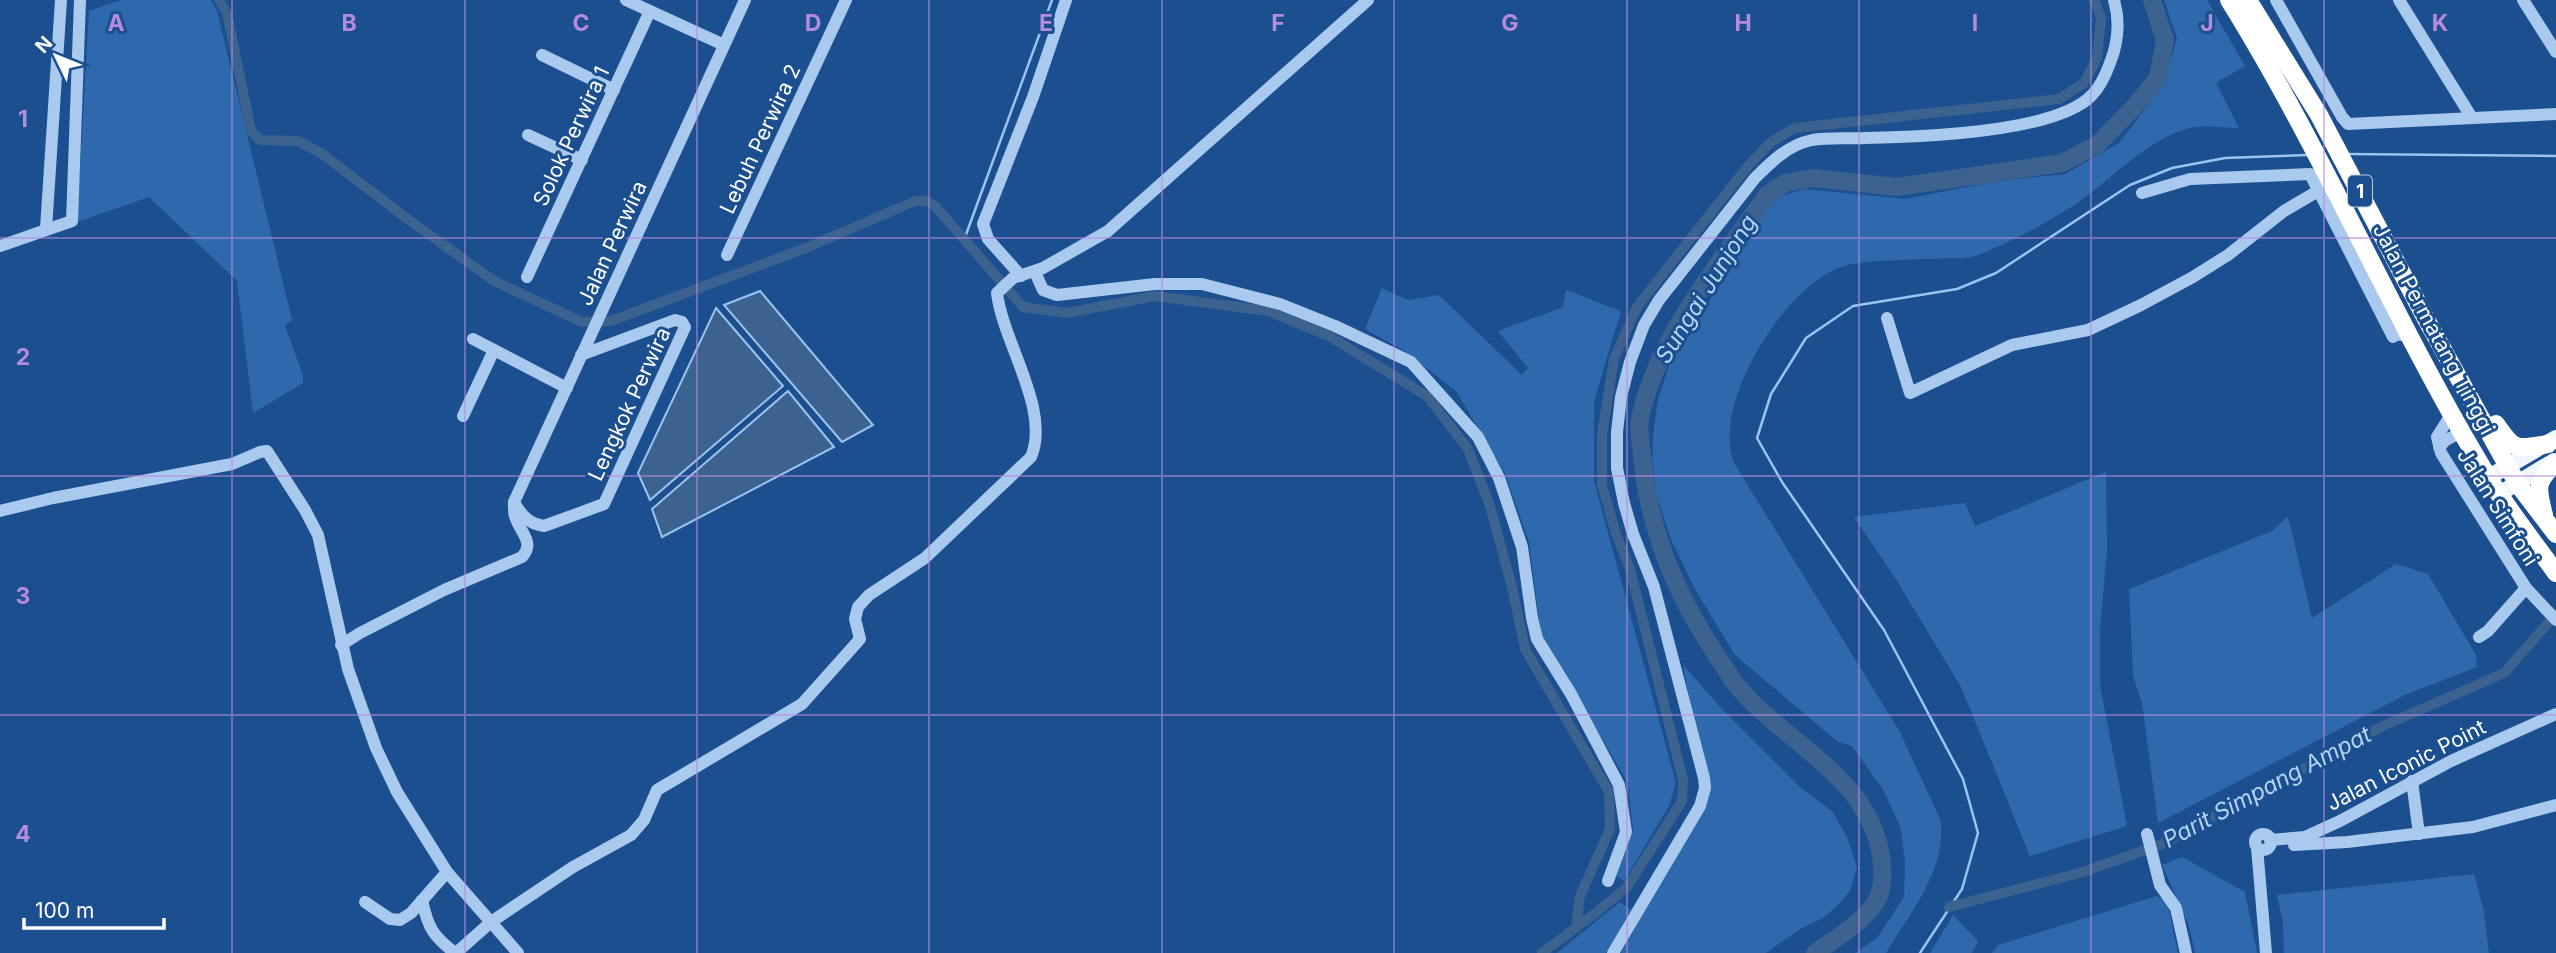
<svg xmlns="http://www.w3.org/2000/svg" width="2556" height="953" font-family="Inter,sans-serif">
	<rect width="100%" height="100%" fill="#1b4f8f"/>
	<g fill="#2e69ad">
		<path d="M121,0H211L217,11L292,320L285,325L303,376V383L253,413L237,281L149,197L77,222L89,11Z"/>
		<path d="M2164,0H2207L2245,66L2216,83L2239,128C2223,128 2201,124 2186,129C2141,143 2108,184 2068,209C2043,225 2006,244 1978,255C1969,259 1957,258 1947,258C1916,260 1882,259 1852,264C1789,275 1710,404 1734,463L1900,732L1940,819C1949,867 1909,914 1886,953H1855L1877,938L1904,897L1905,863L1901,829L1884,791L1852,746L1838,742L1735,655L1696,591L1671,540L1656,493L1652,462L1653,435L1658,399L1670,363L1689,329L1724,280L1769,204L1782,196L1805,189L1905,199L1998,181L2065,174L2119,143L2164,84L2177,38Z"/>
		<path d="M1382,288L1408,300L1439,295L1522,375L1528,368L1498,331L1563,307L1566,290L1621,311L1594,401V481L1676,783L1669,806L1624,881L1616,876L1633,831L1628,783L1541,635L1529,542L1505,474L1456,391L1404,351L1365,329Z"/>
		<path d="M2106,472L2107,551L2100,629V685L2127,826L2030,856L1961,687L1897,581L1854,517L1965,503L1975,526Z"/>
		<path d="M2288,516L2312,618L2396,564L2428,574L2476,655L2477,667L2405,695L2158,823L2142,703L2133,676L2129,589L2272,531Z"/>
		<path d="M1683,665L1722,709L1802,789L1832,811L1847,837L1857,867L1850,891L1839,904L1823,918L1800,929L1766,953H1621L1708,797Z"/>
		<path d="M2182,857L2245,892L2257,953H2195L2189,926L2162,865Z"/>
		<path d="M2474,874L2484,911L2489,953H2284L2283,923L2277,895Z"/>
		<path d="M2157,896L2167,901L2178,953H1992L1998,945Z"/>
		<path d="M1620,902L1631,910L1606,953H1557Z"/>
		<path d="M1953,915L1978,941L1972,953H1930Z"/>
	</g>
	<g fill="#3c6290" stroke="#9cc4f0" stroke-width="2">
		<path d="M760,291L873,425L842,442L724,305Z"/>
		<path d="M716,308L783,386L650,500L638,473Z"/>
		<path d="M788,391L834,447L662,537L652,509Z"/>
	</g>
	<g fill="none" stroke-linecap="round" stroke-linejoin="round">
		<g stroke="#9cc4f0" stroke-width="2.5">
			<path d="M2346,154L2556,156"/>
			<path d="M964,240L1052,0"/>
			<path d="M1920,953L1962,889L1978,833L1963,779L1884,630L1782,482L1757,438L1771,394L1806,338L1853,306L1957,289L1996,273L2130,185L2172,168L2225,158L2308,155"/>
		</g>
		<g stroke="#3c6290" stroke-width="10">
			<path d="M219,0L227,13L251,131L260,140L298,141L321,153L409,220L494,281L582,322L611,321L806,248L915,201H927L936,207L1023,307L1067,313L1155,296L1268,311L1329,336L1427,396L1468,449L1490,506L1512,587L1525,649L1609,792L1610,829L1580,896L1576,928"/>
			<path d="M1949,907L2083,872L2162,844L2383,726L2504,673L2556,614"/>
			<path d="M1542,953L1597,912L1627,887L1682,801L1683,780L1630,569L1616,534L1602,485V434L1614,359L1637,307L1680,252L1748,166L1771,142L1795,128L2059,99L2084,83L2097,58L2101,18L2094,0"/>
		</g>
		<path stroke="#3c6290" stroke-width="18" d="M1815,953C1836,938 1861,924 1876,902C1882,892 1883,878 1882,866C1877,781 1787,745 1738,687C1730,677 1724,666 1717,656C1676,595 1648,529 1642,455C1641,444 1638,430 1640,419C1656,339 1721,261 1767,195L1785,183L1813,178L1897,187L2062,163L2097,145L2134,107L2158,78L2165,40L2152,0"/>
		<g stroke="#a9c9ee" stroke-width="12">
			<path d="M626,0L724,45"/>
			<path d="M2276,0L2342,117L2348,124L2556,114"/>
			<path d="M2399,0L2472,118"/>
			<path d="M2523,0L2556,52"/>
			<path d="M542,55L614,90"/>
			<path d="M528,135L582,160"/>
			<path d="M2142,193L2190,179L2310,174L2393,337L2397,334L2412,337"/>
			<path d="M46,229L61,0"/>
			<path d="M0,246L72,221L80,0"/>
			<path d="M727,255L846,0"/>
			<path d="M1035,272L1043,290L1057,295L1155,284H1202L1280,304L1335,326L1411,362L1478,437L1499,478L1522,547L1532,618L1537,639L1571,694L1619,785L1626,832L1608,881"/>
			<path d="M1021,276L988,239L983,224L1033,97L1066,0"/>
			<path d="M527,277L650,11"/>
			<path d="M1887,318L1910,393L2012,345L2088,330L2141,305L2193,277L2228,255L2284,211L2318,191"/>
			<path d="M473,339L567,388"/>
			<path d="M2448,408L2449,418L2437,437L2441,453L2526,588L2556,620"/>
			<path d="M463,416L494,350"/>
			<path d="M2439,447L2446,440L2462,432"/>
			<path d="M514,502C521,515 529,524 544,526L604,504L685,327L682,322L675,320L581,355"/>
			<path d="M0,511L53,498L232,464L260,452L267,451L305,510L318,535L348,669L376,748L397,792L447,872L518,953"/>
			<path d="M2479,637L2488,631L2526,588"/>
			<path d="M341,645L360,633L444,590L522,557C535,543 521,533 516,519C513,513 514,508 514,502L745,0"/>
			<path d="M2412,781L2419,834"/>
			<path d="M2147,834L2160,885L2176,908L2186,953"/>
			<circle cx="2263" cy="842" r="8"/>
			<path d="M2270,840L2305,837L2340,821L2451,761L2556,714"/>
			<path d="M2294,845L2347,842L2473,827L2556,805"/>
			<path d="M2257,847L2266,953"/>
			<path d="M422,900C428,928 433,936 455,953"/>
			<path d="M365,902L390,919L400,920L411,913L447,872"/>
			<path d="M456,953L491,922L573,867L631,835L644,820L657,790L802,704L860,639L855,619L858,607L869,595L925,558L1031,457C1051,410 1003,343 997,293L1013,278L1043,268L1108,231L1368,0"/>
			<path d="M1613,953L1700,806L1705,788L1704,778L1654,587L1633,534L1624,503L1617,468V432L1621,397L1630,362L1644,325L1659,300L1755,178C1771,162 1788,145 1812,140C1829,137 1848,139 1865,138C1918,137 2056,133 2092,95C2101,86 2106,74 2110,63C2118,43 2120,21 2114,0"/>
		</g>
		<g stroke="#f0f6ff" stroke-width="16">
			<path d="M2489,477L2556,438"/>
			<path d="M2499,494L2554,461"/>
		</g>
		<g stroke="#fff" stroke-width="18">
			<path d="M2229,0C2325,154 2394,322 2488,477C2509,511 2533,541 2556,573"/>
			<path d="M2248,0L2319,115L2426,319L2517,483L2556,534"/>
			<path d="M2496,424C2515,452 2516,449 2548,444"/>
			<path d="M2544,515C2537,488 2535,482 2556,463"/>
		</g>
	</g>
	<path fill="none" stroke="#b68bdc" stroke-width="2" stroke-opacity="0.55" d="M232,0V953M465,0V953M697,0V953M929,0V953M1162,0V953M1394,0V953M1627,0V953M1859,0V953M2091,0V953M2324,0V953M0,238H2556M0,476H2556M0,715H2556"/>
	<g text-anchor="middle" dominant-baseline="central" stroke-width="6" stroke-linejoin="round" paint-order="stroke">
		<rect fill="#1b4f8f" stroke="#bbcadd" stroke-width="2" x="2348" y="175.5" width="24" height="31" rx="5"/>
		<g font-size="19" font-weight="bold" fill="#fff">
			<text x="2360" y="191">1</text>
		</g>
		<g font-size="21" fill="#fff" stroke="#1b4f8f">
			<text transform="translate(571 136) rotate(-65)">Solok Perwira 1</text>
			<text transform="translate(760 139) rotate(-65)">Lebuh Perwira 2</text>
			<text transform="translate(612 243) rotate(-65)">Jalan Perwira</text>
			<text transform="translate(2434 329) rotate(62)">Jalan Permatang Tinggi</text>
			<text transform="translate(629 404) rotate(-65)">Lengkok Perwira</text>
			<text transform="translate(2498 507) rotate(58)">Jalan Simfoni</text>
			<text transform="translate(2406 765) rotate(-27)">Jalan Iconic Point</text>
		</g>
		<g font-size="23" font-style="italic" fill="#b5d3f5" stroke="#1b4f8f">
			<text transform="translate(1706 289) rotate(-58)">Sungai Junjong</text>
			<text transform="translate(2267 787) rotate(-28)">Parit Simpang Ampat</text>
		</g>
	</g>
	<g font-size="23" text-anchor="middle" font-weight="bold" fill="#b68bdc" stroke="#1b4f8f" stroke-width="6" stroke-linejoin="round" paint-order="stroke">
		<text x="116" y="31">A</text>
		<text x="349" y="31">B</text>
		<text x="581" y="31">C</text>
		<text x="813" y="31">D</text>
		<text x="1046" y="31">E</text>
		<text x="1278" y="31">F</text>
		<text x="1510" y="31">G</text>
		<text x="1743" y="31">H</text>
		<text x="1975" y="31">I</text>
		<text x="2207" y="31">J</text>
		<text x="2440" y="31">K</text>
		<text x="23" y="127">1</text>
		<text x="23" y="365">2</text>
		<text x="23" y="604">3</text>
		<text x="23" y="842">4</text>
	</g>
	<g transform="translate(56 56) rotate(313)" stroke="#1b4f8f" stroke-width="5" paint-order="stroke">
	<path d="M0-5L12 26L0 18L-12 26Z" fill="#ffffff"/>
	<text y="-10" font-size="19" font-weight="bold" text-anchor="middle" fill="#ffffff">N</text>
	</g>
	<path d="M24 918v10h140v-10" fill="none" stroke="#ffffff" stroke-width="3.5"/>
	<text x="35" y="918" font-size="21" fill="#ffffff" stroke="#1b4f8f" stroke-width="5" paint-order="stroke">100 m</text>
</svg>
